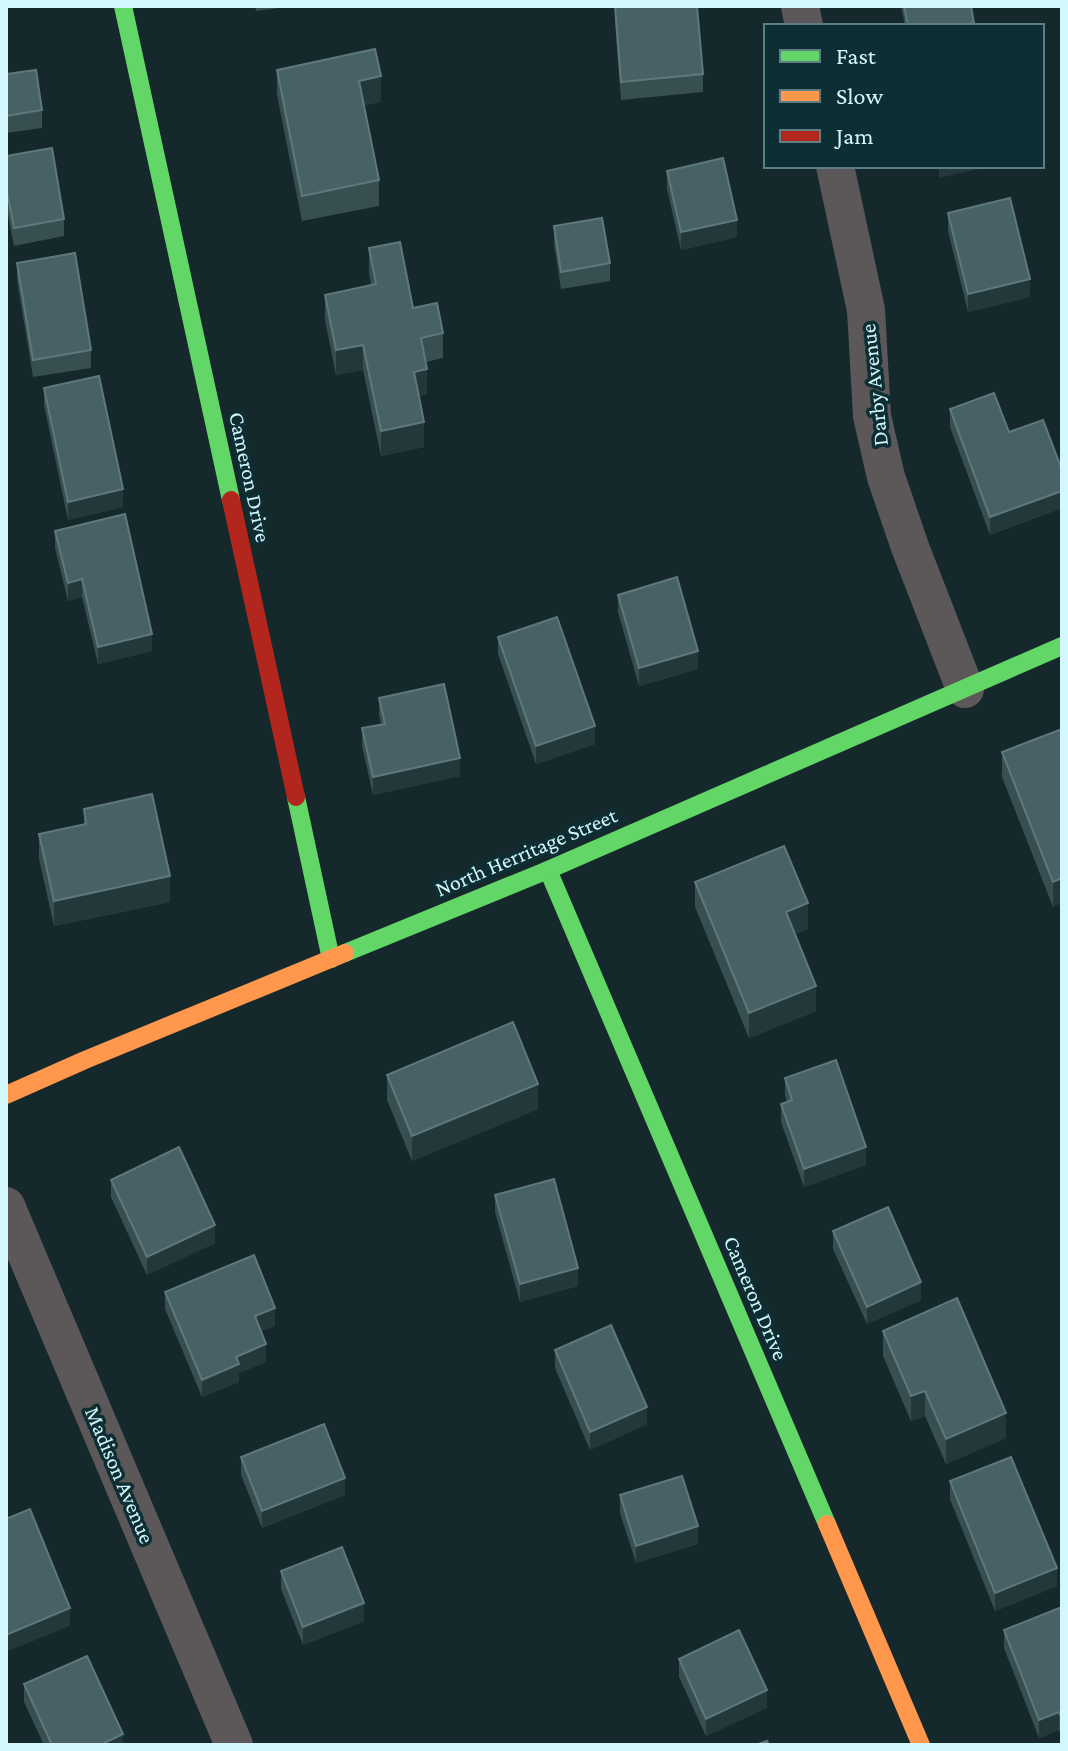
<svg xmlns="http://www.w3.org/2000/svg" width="1068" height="1751" font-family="'Crimson Pro',serif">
	<rect width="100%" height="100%" fill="#15282b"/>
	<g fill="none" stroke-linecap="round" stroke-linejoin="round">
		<g stroke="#5c5859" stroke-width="38">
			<path d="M800,6L804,26"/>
			<path d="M835,166L866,310L872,416L886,477L910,547L965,689"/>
			<path d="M6,1206L234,1745"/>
		</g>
		<g stroke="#63d668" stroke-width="18">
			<path d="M123,6L231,500"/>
			<path d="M296,797L331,959"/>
			<path d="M548,870L827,1524"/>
			<path d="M345,953L548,870L1062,646"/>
		</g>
		<g stroke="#ff974d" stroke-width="18">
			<path d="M6,1095L85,1060L345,953"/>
			<path d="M827,1524L921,1745"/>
		</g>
		<path stroke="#b3261e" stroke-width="18" d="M231,500L296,797"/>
	</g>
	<g fill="#384f52">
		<path d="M255,6H295L256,11Z"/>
		<path d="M615,6L703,74V92L621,100L615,22Z"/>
		<path d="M901,6H971L974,26H905Z"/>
		<path d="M6,70L7,74L42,110V128L6,133Z"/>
		<path d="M277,70L381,102L364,105L379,180V206L302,221L277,95Z"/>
		<path d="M6,156L64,219V236L14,246L6,205Z"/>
		<path d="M667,171L737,237L681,250L667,189Z"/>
		<path d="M948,213L1030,297L968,312L948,231Z"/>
		<path d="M554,226L610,263V281L561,289L554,244Z"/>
		<path d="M369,248L413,308L443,333V358L426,362L427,394L419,396L424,447L381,456L363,370L336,375L325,320V295L371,285L369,273Z"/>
		<path d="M17,263L91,350V368L33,377L17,280Z"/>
		<path d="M44,388L123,507L68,520L44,405Z"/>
		<path d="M950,409L1009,432L1062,470V508L990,535L950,427Z"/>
		<path d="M55,531L152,651L98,664L82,597L68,601L55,548Z"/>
		<path d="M618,595L698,669L639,686L618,612Z"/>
		<path d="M498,637L595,744L536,764L498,654Z"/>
		<path d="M379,698L460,776L373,795L362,746V728L381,724L379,715Z"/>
		<path d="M1062,729L1053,907L1002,777V752Z"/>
		<path d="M84,809L170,902L54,926L39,859V834L84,824Z"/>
		<path d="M695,882L808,929L795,934L816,1011L749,1038L695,907Z"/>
		<path d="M387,1075L538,1109L412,1161L387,1100Z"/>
		<path d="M785,1078L866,1165L804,1187L781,1122V1104L787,1102L785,1095Z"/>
		<path d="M111,1180L215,1243L147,1275L111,1197Z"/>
		<path d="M495,1195L578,1286L520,1302L495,1212Z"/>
		<path d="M833,1231L921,1300L867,1324L833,1249Z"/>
		<path d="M165,1292L275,1326L261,1331L266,1362L239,1373V1382L202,1397L165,1309Z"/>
		<path d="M883,1331L1006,1438L946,1464L925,1416L911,1421L883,1356Z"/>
		<path d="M555,1350L647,1424L590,1450L555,1368Z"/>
		<path d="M241,1457L345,1495L262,1528L241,1475Z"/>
		<path d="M950,1481L1057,1586L995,1611L950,1499Z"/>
		<path d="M620,1495L698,1544L636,1563L620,1513Z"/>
		<path d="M281,1571L364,1621L303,1645L281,1589Z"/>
		<path d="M1062,1607V1738L1059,1730L1039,1738L1004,1648V1630Z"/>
		<path d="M679,1659L767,1708L706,1736L679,1677Z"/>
		<path d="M24,1684L123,1745H44L24,1702Z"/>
	</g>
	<g fill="#23383b">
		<path d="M381,76V102L359,106V81Z"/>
		<path d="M939,166H992L939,178Z"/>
		<path d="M737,220V237L681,250V232Z"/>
		<path d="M1030,279V297L968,312V294Z"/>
		<path d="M363,345V370L336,375V350Z"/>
		<path d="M427,369V394L414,397V372Z"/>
		<path d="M424,422V447L381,456V431Z"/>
		<path d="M123,489V507L68,520V502Z"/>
		<path d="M1062,491V508L990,535V517Z"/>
		<path d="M82,579V597L68,601V583Z"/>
		<path d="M152,634V651L98,664V647Z"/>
		<path d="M698,651V669L639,686V668Z"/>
		<path d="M595,726V744L536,764V746Z"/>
		<path d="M460,758V776L373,795V777Z"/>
		<path d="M170,876V902L54,926V901Z"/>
		<path d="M1062,878V903L1053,907V882Z"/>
		<path d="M808,903V929L786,938V912Z"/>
		<path d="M816,986V1011L749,1038V1013Z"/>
		<path d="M538,1084V1109L412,1161V1136Z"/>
		<path d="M866,1147V1165L804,1187V1169Z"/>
		<path d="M215,1225V1243L147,1275V1257Z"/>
		<path d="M578,1268V1286L520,1302V1284Z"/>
		<path d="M921,1282V1300L867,1324V1307Z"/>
		<path d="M275,1308V1326L255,1334V1316Z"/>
		<path d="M266,1344V1362L239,1373V1382L202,1397V1380L236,1357Z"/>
		<path d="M925,1391V1416L911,1421V1396Z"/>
		<path d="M647,1407V1424L590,1450V1432Z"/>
		<path d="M1006,1413V1438L946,1464V1439Z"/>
		<path d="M345,1478V1495L262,1528V1511Z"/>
		<path d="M698,1526V1544L636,1563V1546Z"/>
		<path d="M1057,1568V1586L995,1611V1593Z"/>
		<path d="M364,1603V1621L303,1645V1627Z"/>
		<path d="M70,1608V1626L6,1652V1635Z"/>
		<path d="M767,1690V1708L706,1736V1719Z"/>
		<path d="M1059,1712V1730L1039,1738V1720Z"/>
		<path d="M123,1734V1745H100Z"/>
	</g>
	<g fill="#486164" stroke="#5e787c" stroke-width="2">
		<path d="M615,6H697L703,74L621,82Z"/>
		<path d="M904,6H971L974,23L957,26H908Z"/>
		<path d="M375,49L381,76L359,81L379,180L302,196L277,70Z"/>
		<path d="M6,70L7,74L36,70L42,110L6,116Z"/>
		<path d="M52,148L64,219L14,228L6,187V156Z"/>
		<path d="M723,158L737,220L681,232L667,171Z"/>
		<path d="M1010,198L1030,279L968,294L948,213Z"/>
		<path d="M602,218L610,263L561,272L554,226Z"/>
		<path d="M400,242L413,308L437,303L443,333L421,338L427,369L414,372L424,422L381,431L363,345L336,350L325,295L376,284L369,248Z"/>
		<path d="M75,253L91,350L33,360L17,263Z"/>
		<path d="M99,376L123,489L68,502L44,388Z"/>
		<path d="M994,393L1009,432L1043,420L1062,470V491L990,517L950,409Z"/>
		<path d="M125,514L152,634L98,647L82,579L68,583L55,531Z"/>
		<path d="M677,577L698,651L639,668L618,595Z"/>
		<path d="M557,617L595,726L536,746L498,637Z"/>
		<path d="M444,684L460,758L373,777L362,728L385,724L379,698Z"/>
		<path d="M1062,729V878L1053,882L1002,752Z"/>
		<path d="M152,794L170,876L54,901L39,834L86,824L84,809Z"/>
		<path d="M784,846L808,903L786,912L816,986L749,1013L695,882Z"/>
		<path d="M513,1022L538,1084L412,1136L387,1075Z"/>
		<path d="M836,1060L866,1147L804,1169L781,1104L792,1100L785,1078Z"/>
		<path d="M179,1147L215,1225L147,1257L111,1180Z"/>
		<path d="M554,1179L578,1268L520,1284L495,1195Z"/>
		<path d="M888,1207L921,1282L867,1307L833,1231Z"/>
		<path d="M254,1255L275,1308L255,1316L266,1344L236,1357L239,1364L202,1380L165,1292Z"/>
		<path d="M957,1298L1006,1413L946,1439L925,1391L911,1396L883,1331Z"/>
		<path d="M611,1325L647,1407L590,1432L555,1350Z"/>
		<path d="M324,1424L345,1478L262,1511L241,1457Z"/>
		<path d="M1011,1457L1057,1568L995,1593L950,1481Z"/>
		<path d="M682,1476L698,1526L636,1546L620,1495Z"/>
		<path d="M30,1509L70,1608L6,1635V1519Z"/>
		<path d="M342,1547L364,1603L303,1627L281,1571Z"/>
		<path d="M1062,1607V1720L1059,1712L1039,1720L1004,1630Z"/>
		<path d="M739,1630L767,1690L706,1719L679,1659Z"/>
		<path d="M87,1656L123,1734L100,1745H52L24,1684Z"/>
		<path d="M767,1741L769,1745H755Z"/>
	</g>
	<g text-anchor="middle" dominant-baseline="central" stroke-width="7" stroke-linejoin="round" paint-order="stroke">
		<g font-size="22" fill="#d2f7fd" stroke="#0d2e33">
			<text transform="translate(874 385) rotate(-96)">Darby Avenue</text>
			<text transform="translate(250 477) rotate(78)">Cameron Drive</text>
			<text transform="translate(526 852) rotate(-23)">North Herritage Street</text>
			<text transform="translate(756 1298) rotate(67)">Cameron Drive</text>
			<text transform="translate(120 1475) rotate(67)">Madison Avenue</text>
		</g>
	</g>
	<rect width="1068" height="1751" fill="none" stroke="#d2f7fd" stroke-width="16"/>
	<rect x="764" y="24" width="280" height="144" fill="#0d2e33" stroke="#5c7e84" stroke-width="2"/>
	<rect x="780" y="50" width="40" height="12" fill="#63d668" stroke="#5c7e84" stroke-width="2"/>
	<text x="836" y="64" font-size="24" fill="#d2f7fd">Fast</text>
	<rect x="780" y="90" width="40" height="12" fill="#ff974d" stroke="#5c7e84" stroke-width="2"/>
	<text x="836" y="104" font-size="24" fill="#d2f7fd">Slow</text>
	<rect x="780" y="130" width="40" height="12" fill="#b3261e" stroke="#5c7e84" stroke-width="2"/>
	<text x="836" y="144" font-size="24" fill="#d2f7fd">Jam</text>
</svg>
